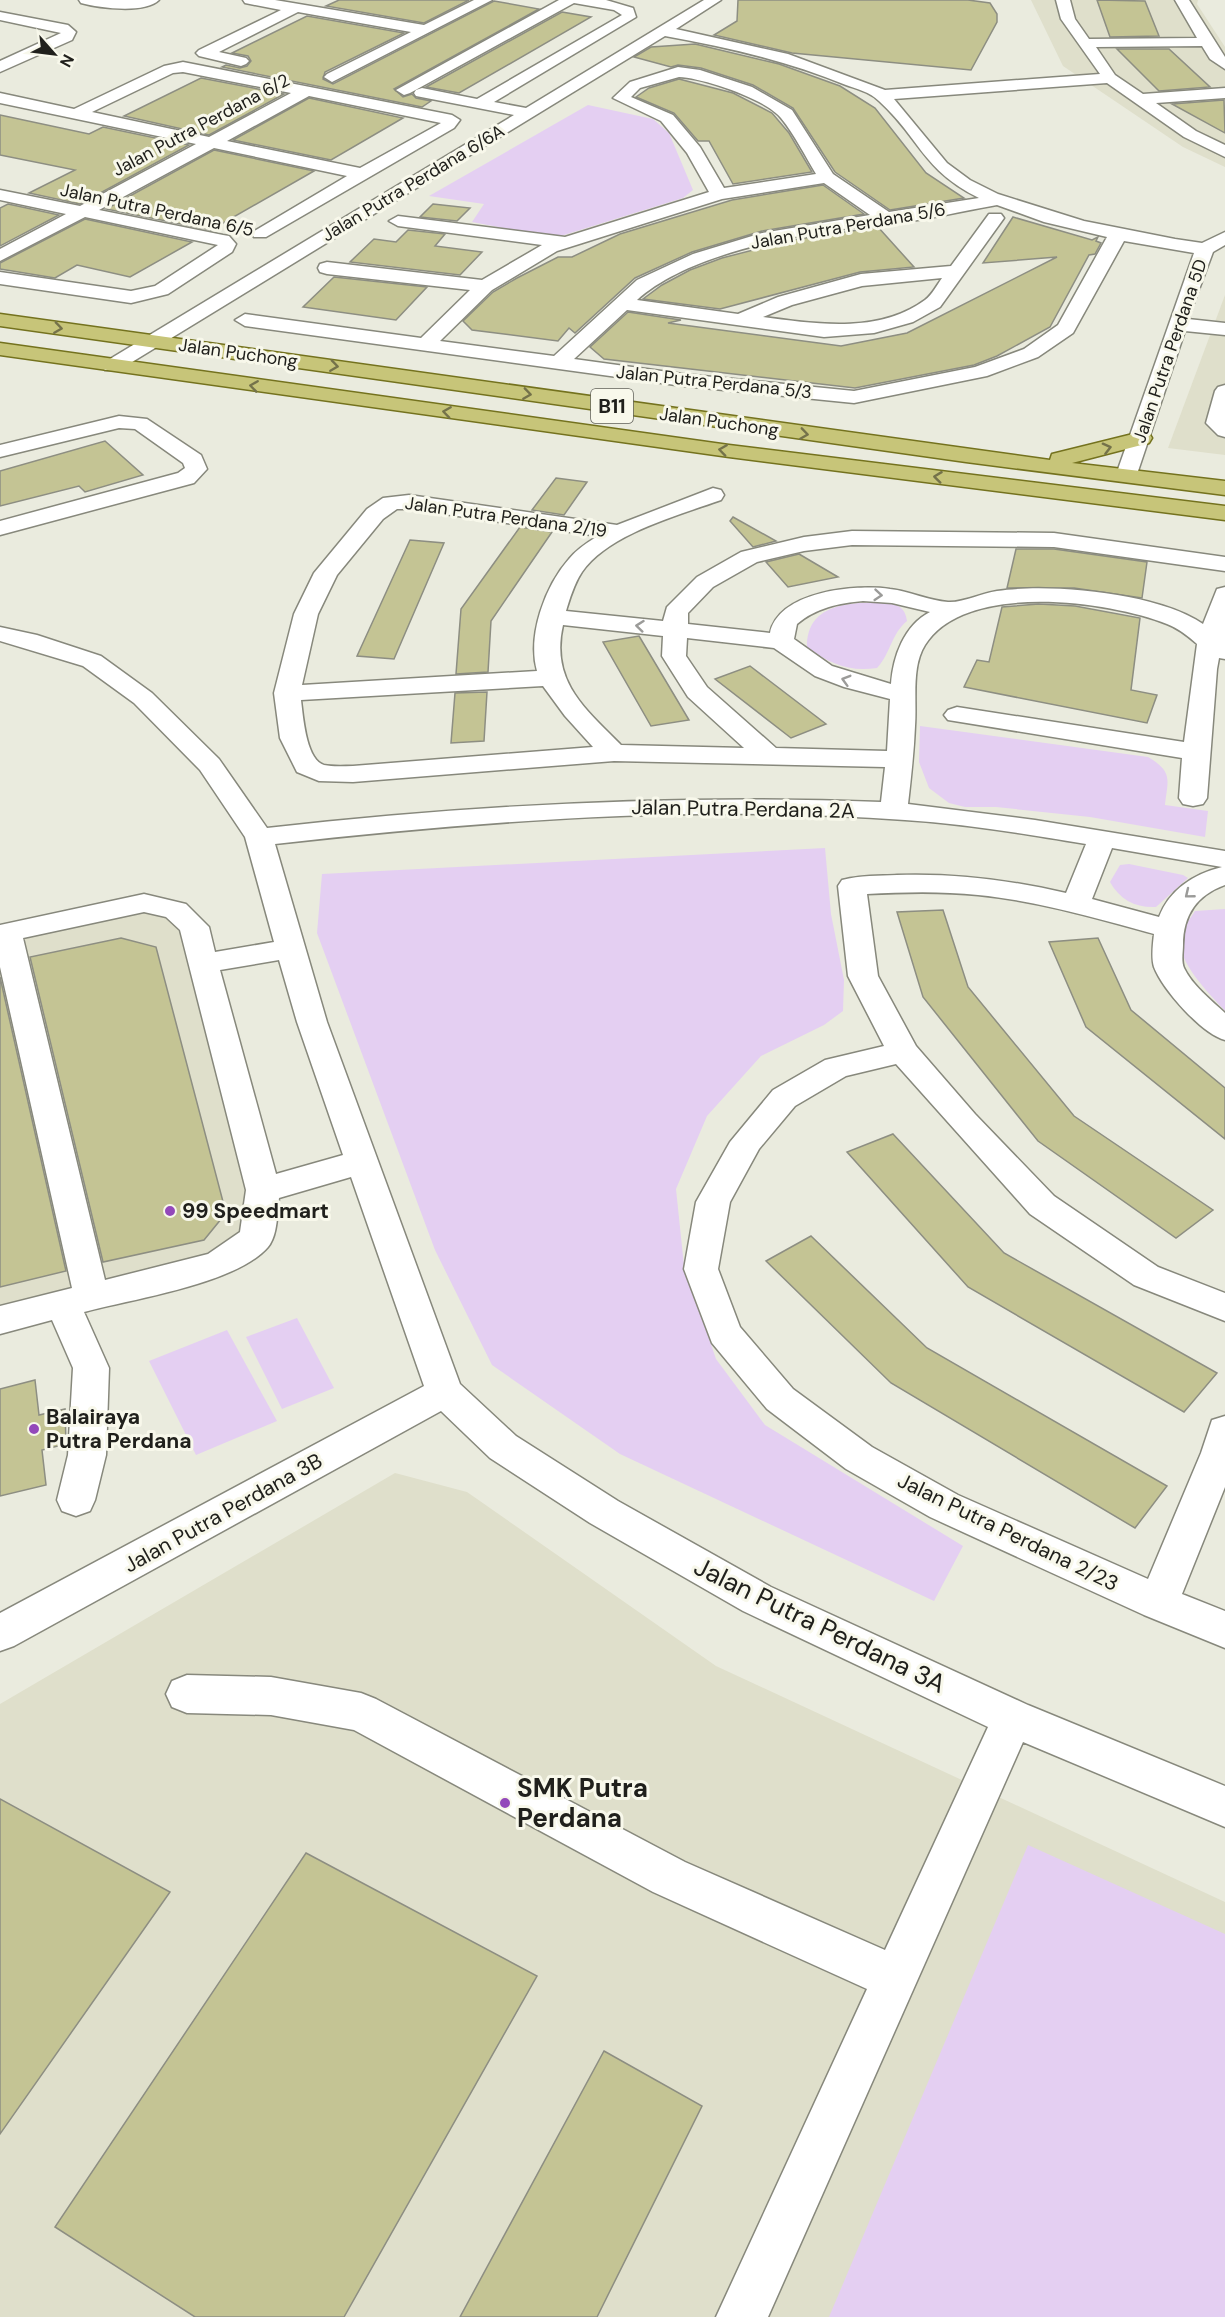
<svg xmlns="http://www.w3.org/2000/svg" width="1225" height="2317" font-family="'DM Sans',sans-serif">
	<rect width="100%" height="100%" fill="#eaebde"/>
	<g fill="#dfdfcb">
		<path d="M1031,0H1198L1197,4L1225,47V167L1183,147L1063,66Z"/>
		<path d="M1225,295V455L1168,448Z"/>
		<path d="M139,910L163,916L185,932L248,1194L244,1232L213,1256L0,1309V940Z"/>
		<path d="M395,1473L467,1492L716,1666L1225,1902V2317H0V1704Z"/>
	</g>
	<g fill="#e4cff2">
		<path d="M588,105L653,119L669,133L693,190L683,198L564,235H539L472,222L484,204L429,196Z"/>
		<path d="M881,602C895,604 905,605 907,621C891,634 891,653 877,668C849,672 830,664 807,647C807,604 847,603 881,602Z"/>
		<path d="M920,726L1148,757C1173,772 1168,779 1165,805L1208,811L1205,837L1090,817L996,807H965L949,803L929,788L919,762Z"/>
		<path d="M825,848L831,914L844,980L843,1011L824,1025L761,1056L707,1116L676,1189L684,1266L716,1359L765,1425L963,1546L934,1601L620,1454L492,1365L435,1250L317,933L322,874Z"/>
		<path d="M1129,864L1183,875L1188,878L1156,907C1136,908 1120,900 1110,882L1120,865Z"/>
		<path d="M1225,909V1011C1210,994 1174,960 1181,935C1183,927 1191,918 1195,911Z"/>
		<path d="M297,1318L334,1388L282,1409L246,1337Z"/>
		<path d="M227,1330L277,1421L196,1455L149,1361Z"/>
		<path d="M1028,1845L1225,1934V2317H829Z"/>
	</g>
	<g fill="#c4c494" stroke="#8d8e82" stroke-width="1.5">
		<path d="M339,0H469L424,23L326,6Z"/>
		<path d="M738,0H968L990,3L997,14V22L971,70L792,53L714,35L737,21Z"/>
		<path d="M1097,0L1145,1L1159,36L1110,37Z"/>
		<path d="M494,1L539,9L394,89L403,97L412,94L416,98L431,101L422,107L222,67L226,65L240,68L247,66L251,61L248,56L232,53L307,16L404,33L325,72L323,79L333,84Z"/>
		<path d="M562,12L591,17L459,93L426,87Z"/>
		<path d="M695,44L779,64L840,86L875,108L926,173L964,198L890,210L835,172L793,108L753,85L701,68L678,65L671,67L634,57L651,47Z"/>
		<path d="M1117,49H1169L1210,87L1159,91Z"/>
		<path d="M201,78L284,94L209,135L124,116Z"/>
		<path d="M679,79L733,93L772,113L789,133L812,172L733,184L709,141H698L674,113L636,97L649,88Z"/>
		<path d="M309,98L403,118L331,160L233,140Z"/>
		<path d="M1224,100L1225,133L1172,104Z"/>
		<path d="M0,115L89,134L103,127L189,145L80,204L29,193L75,170L0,155Z"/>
		<path d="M214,150L314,171L211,230L106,209Z"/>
		<path d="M823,185L864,214L762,231L692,252L635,278L575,333L569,328L558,341L472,330L463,321L493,292L517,278L558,257H572L620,234L732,200Z"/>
		<path d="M8,204L59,215L0,246V208Z"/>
		<path d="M433,204L470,208L457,221L420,217Z"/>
		<path d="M1013,217L1092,240L1098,237L1096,241L1101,243L1095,254L1089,255L1050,327L997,356L974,365L855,388L604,359L590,347L628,312L681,320L668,323L841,346L907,333L1057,257L983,263Z"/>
		<path d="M85,219L192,242L130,277L77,265L55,278L0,269V263Z"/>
		<path d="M878,227L914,267L860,272L720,309L643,299L662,285L690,270L722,258L792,240Z"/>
		<path d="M408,230L445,234L435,246L482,252L460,275L350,262L374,239L396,242Z"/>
		<path d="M334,277L427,287L396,320L303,307Z"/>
		<path d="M105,441L143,475L85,492L79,486L0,506V471Z"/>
		<path d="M556,478L587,482L564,515L532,510Z"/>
		<path d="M733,517L776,541L753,547L730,521Z"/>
		<path d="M520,527L552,532L491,621L488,672L456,674L461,609Z"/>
		<path d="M410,540L444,543L394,659L357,656Z"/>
		<path d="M1016,549H1054L1147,562L1142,598L1074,588H1007Z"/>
		<path d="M799,554L838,577L788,587L766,562Z"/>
		<path d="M1039,604L1075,606L1140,618L1131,690L1157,695L1147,723L964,687L977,660L989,662L1002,607Z"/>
		<path d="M639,636L689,720L651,726L603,642Z"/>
		<path d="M750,666L826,724L791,738L715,679Z"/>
		<path d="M487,692L484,741L451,743L455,693Z"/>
		<path d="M943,910L968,987L1074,1116L1213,1210L1176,1238L1038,1141L923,997L897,912Z"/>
		<path d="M121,938L156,947L226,1213L204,1240L103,1262L30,957Z"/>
		<path d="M1098,938L1131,1010L1225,1088V1139L1086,1027L1049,942Z"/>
		<path d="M0,977L66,1271L0,1287Z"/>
		<path d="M893,1134L1004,1253L1217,1373L1184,1412L968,1287L847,1152Z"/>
		<path d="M811,1236L927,1348L1167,1486L1135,1528L891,1383L766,1261Z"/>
		<path d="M35,1380L39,1415L65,1409L66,1444L42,1450L46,1485L0,1496V1389Z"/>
		<path d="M0,1799L170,1892L0,2134Z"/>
		<path d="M306,1853L537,1976L344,2317H195L55,2227Z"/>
		<path d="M604,2051L702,2106L597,2317H460Z"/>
	</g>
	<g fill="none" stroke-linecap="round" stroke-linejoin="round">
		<defs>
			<g id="minor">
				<path d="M79,0H159C145,14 99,8 81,3Z"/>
				<path d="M243,0H275L424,25L474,0H492L332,82L324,77L327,74L411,32L298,12L219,52L246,58L249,61L246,64L241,66L199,56L196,53L199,50L281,10L245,3Z"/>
				<path d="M559,0H606L633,8L636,17L494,102L526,108L704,0H721L676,29L788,54L885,90L1100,74L1061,19L1056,0H1070L1075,19L1089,39L1197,38L1175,0H1189L1225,57V69L1210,59L1202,46L1096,47L1115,75L1143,94L1225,88V98L1156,103L1196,131L1225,145V157L1184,137L1107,83L894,99L947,163L970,180L998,194L1084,221L1175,239L1202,243L1225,232V245L1213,252L1188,319L1225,323V335L1185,331L1135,480H1119L1116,475L1194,253L1124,241L1073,333L1038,357L987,376L854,403L683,386L245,326L235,320L245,314L421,338L470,290L327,274L320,272L318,268L320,264L327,262L482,280L542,245L398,226L389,221L398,216L565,237L709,192L687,153L661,121L613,98L630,82L678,67L700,70L752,87L792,110L833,174L889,212L979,198C922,170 920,138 879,101C870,92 857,89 846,85C787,61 727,47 665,36L119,370H105L102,366L105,362L514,115L416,96L414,93L416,90L422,88L477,99L622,15L614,10L574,3L410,93L404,95L396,90ZM679,77C703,78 766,99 781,118C795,135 805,156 816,174L724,188L700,147L673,115L631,97L640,88ZM824,183L870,215L762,233L693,254L637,280L554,356L440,341L492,290L557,251L722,199ZM997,205L1044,222L1107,237L1058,325L1024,349L975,367L854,391L683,374L574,359L627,310L824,337L874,333L913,322L940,307L1004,218L1001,214H989L951,266L861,274L778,297L738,314L637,300C692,250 816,230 888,224C923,221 962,211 997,205ZM942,278C937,285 932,295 925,300C879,334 816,324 763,317L792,305L862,286Z"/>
				<path d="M0,12L68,25L76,32L72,40L0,72V61L61,33L0,20Z"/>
				<path d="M183,62L452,115L460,120L454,128L266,237H254L251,233L347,176L214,148L99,210L223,235L229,236L236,244L232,252L168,294L131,303L0,284V272L131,291L155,286L218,245L85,217L0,261V249L66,214L0,200V190L80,206L196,144L0,103V93L74,109L164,66ZM183,72L291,93L209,137L92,112L173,73ZM309,96L441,123L360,168L227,141Z"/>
				<path d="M1225,385V437L1218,435L1206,423L1215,391L1218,387Z"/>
				<path d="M119,416L147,419L201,455L207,469L194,483L0,535V521L178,473L185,468L183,463L135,429L119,428L0,457V445Z"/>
				<path d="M713,488L721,490L724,495L721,500C679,515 608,534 582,572C574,584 570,598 566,611L663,621L667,607L697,577L741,552L804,537L852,531L1054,533L1225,557V571L1054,547L852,545L804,551L757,562L713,587L688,613V624L770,633C779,591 856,584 890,589C909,591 930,601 948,602C963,603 982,593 997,591C1051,583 1158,593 1203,624L1217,589L1225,587V659L1219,658L1217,669L1207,798L1203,804L1193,806L1183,804L1179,798L1182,758L948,720L944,715L948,710L957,707L1184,742L1197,644C1188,636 1178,628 1167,624C1108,601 965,581 925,645C911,667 917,701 915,726C914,752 911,778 908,804L1035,820L1225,851V885C1197,895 1183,915 1183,945C1183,952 1181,961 1184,968C1192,985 1211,1000 1225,1013V1040C1202,1034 1163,990 1154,967C1151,958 1153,943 1154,934C1096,918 1038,901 978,895C941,891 904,892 867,894L878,976L916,1046L975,1114L1054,1196L1158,1267L1225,1293V1321L1134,1285L1030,1214L896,1064L846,1076L795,1106L759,1149L730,1202L718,1269L740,1327L793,1389L872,1447L958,1495L1148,1579L1201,1453L1212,1420L1225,1416V1487L1182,1594L1225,1611V1648L1144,1615L930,1517L846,1469L767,1409L712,1343L684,1269L696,1202L730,1142L773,1090L825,1060L884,1046L848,976L838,886L842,880C860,875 879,876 897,875C954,873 1010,880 1066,893L1086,844C1026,834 966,824 905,820C696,804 483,821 275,844L327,1022L460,1384L516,1436L618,1501L771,1587L1028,1705L1225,1786V1827L1023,1742L768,2317H716L867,1989L653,1892L354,1730L271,1715L187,1713L172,1707L166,1694L172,1681L187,1675L271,1677L361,1693L376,1699L685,1862L885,1950L988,1727L743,1611L590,1523L490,1458L441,1411L14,1646L0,1651V1613L424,1386L351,1177L279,1198C277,1212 278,1235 268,1247C236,1284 132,1299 84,1312L109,1368L106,1455L95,1500L90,1511L76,1516L62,1511L57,1500L68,1455L73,1368L52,1320L0,1334V1306L72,1288L0,967V925L144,894L186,904L209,927L215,952L274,942L245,837L200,770L134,703L83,666L0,641V627L37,635L101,656L152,693L219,759L267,828C471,805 675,794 881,802L885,767L614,761L353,782L319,781L297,772L280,738L274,693L294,614L314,573L367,509L383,498L409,495L617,525ZM397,509H409L598,536C588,542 577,549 569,559C545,586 527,636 537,671L302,685L318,614L337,575L383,519ZM863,601L892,603L930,612C904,625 893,657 891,684L832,666L794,639L797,624C816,608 839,603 863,601ZM563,625L663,636L662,656L688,697L744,748L621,745C585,709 550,681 563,625ZM687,638L774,648L815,676L844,687L890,699L887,751L776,748L707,687L686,656ZM543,686L565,716L593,747L353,766C344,766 333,767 324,765C306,760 303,716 301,700ZM1112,848L1222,867C1194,874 1170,889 1159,917L1092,899ZM144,912L166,917L180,930L246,1190L240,1232L208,1254L105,1280L23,938ZM279,960L297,1022L343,1155L276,1174L220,970Z"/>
			</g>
			<g id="major">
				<path d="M0,314L1050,460L1052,454L1141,432L1149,433L1152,438L1149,443L1072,463L1225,481V495L966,462L0,326Z"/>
				<path d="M0,343L729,445L1225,506V520L729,457L0,355Z"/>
			</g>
		</defs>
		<use href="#minor" stroke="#87887c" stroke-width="3"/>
		<use href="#major" stroke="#74721e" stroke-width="3"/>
		<use href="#minor" fill="#fff" fill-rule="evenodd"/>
		<use href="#major" fill="#c7c579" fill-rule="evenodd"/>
	</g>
	<defs><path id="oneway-chevron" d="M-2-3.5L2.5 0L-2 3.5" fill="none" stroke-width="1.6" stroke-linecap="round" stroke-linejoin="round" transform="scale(1.5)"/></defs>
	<g stroke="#74724a">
		<use href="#oneway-chevron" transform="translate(58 328) rotate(8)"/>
		<use href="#oneway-chevron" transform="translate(334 366) rotate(8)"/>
		<use href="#oneway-chevron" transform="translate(254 386) rotate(-172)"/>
		<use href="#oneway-chevron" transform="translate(527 394) rotate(8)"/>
		<use href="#oneway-chevron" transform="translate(447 412) rotate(-172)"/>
		<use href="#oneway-chevron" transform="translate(804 434) rotate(8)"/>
		<use href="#oneway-chevron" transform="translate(1107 448) rotate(-14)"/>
		<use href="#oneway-chevron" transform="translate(723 450) rotate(-172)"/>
		<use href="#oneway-chevron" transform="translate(938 477) rotate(-173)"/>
	</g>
	<g stroke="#9b9b99">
		<use href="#oneway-chevron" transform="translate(878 595) rotate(5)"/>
		<use href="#oneway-chevron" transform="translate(640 626) rotate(-174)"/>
		<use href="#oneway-chevron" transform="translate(846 680) rotate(-164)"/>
		<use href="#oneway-chevron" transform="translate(1189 894) rotate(141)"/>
	</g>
	<g fill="#9348ba" stroke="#f8f8eb" stroke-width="2">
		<circle cx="170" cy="1211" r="6"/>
		<circle cx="34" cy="1429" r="6"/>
		<circle cx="505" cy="1803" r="6"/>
	</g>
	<g text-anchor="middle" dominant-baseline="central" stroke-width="6" stroke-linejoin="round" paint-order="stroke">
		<g font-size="18" fill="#20201c" stroke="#f8f8eb">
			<text transform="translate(201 125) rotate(-28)">Jalan Putra Perdana 6/2</text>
			<text transform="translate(413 183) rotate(-31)">Jalan Putra Perdana 6/6A</text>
			<text transform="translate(157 210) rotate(12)">Jalan Putra Perdana 6/5</text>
			<text transform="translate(848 226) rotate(-10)">Jalan Putra Perdana 5/6</text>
			<text transform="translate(1170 351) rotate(-71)">Jalan Putra Perdana 5D</text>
			<text transform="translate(238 353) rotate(8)">Jalan Puchong</text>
			<text transform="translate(714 382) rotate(6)">Jalan Putra Perdana 5/3</text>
			<text transform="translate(719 422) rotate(8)">Jalan Puchong</text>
			<text transform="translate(506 517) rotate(8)">Jalan Putra Perdana 2/19</text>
		</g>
		<rect fill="#f8f8eb" stroke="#61615a" stroke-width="1.5" x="591" y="389" width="42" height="34" rx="4.5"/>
		<g font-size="20" font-weight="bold" fill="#20201c">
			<text x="612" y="406">B11</text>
		</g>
		<g font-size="21" fill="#20201c" stroke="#f8f8eb">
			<text transform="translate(743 809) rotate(1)">Jalan Putra Perdana 2A</text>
			<text transform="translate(223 1513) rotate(-29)">Jalan Putra Perdana 3B</text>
			<text transform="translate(1008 1532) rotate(26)">Jalan Putra Perdana 2/23</text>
		</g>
		<g font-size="21" font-weight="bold" fill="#20201c" stroke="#f8f8eb" text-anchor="start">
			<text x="182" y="1211">99 Speedmart</text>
			<text x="46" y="1417">Balairaya<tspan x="46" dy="24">Putra Perdana</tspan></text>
		</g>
		<g font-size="26" fill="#20201c" stroke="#f8f8eb">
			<text transform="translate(820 1625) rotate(26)">Jalan Putra Perdana 3A</text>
		</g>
		<g font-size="26" font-weight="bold" fill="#20201c" stroke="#f8f8eb" text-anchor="start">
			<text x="517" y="1788">SMK Putra<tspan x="517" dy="30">Perdana</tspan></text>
		</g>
	</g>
	<g transform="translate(54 54) rotate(118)" stroke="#f8f8eb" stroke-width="4.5" paint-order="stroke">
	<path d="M0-4.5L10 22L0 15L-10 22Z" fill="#20201c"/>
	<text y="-9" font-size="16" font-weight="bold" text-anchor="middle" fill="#20201c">N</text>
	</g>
</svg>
